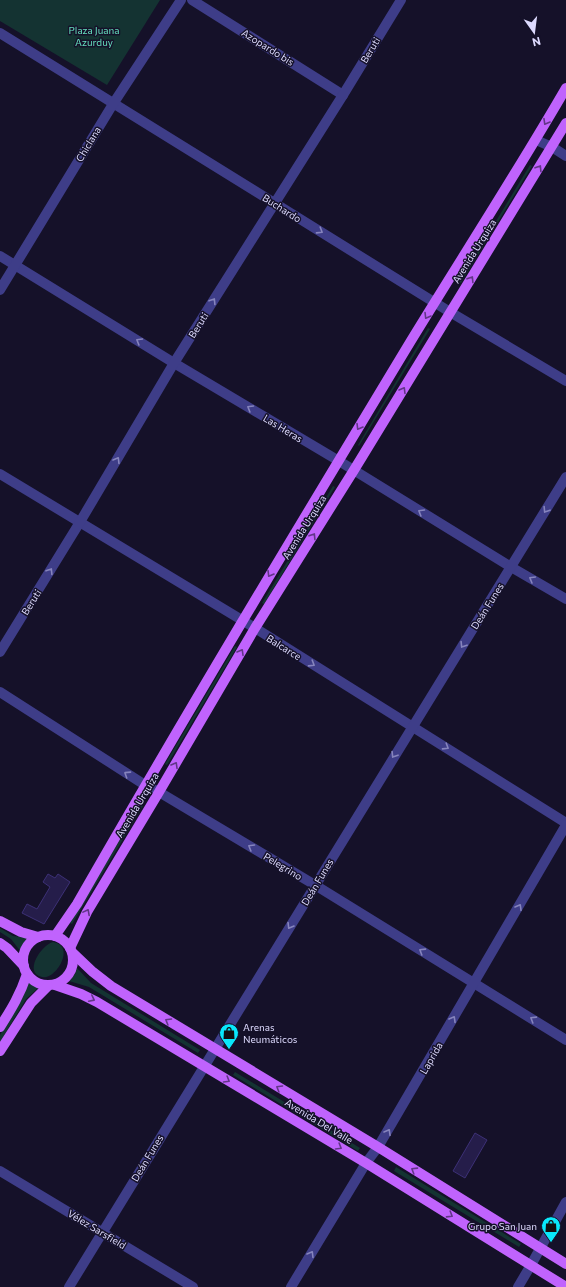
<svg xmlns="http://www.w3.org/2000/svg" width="566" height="1287" font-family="Commissioner,sans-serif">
	<rect width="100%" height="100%" fill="#151129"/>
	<g fill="#143332">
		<path d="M0,0H160L107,85L0,21Z"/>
		<path d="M530,165L532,166L461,283L459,282Z"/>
		<path d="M428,328L430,329L359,446L358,445Z"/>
		<path d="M333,486L335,487L264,604L262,603Z"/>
		<path d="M235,646L237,647L167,765L165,764Z"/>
		<path d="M141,805L143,806L72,924L70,923Z"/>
		<path d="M0,928L13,936L29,938L24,945L21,952L11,939L0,932Z"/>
		<path d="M53,942C77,946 55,981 42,977C23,973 41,945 53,942Z"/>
		<path d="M77,968L91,983L200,1050L198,1053L89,987L69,981L75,974Z"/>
		<path d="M28,982L38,988L26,999L0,1042V1035L23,997Z"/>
		<path d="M235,1072L360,1148L358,1151L233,1075Z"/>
		<path d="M396,1167L521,1244L519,1247L394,1171Z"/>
	</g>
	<g fill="#251d4a" stroke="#3c3076">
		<path d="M48,874L55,878L58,874L70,882L44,924L22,913L27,904L37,909L50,887L43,882Z"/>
		<path d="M475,1133L487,1140L465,1178L453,1171Z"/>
	</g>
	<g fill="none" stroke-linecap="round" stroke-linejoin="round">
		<g stroke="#3e3d88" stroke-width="10">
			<path d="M192,0L343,95"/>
			<path d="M0,33L450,312L566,381"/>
			<path d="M536,140L552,147L566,156"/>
			<path d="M0,256L174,363L339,461L511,567L566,599"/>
			<path d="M0,290L113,104L181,0"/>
			<path d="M0,474L255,628L566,823"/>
			<path d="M0,652L80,522L174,363L343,95L401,0"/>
			<path d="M0,692L145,785L159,792L315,885L566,1040"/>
			<path d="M0,1171L193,1287"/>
			<path d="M69,1287L566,477"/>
			<path d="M291,1287L366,1163L378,1147L566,825"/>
			<path d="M518,1287L531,1265L566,1202"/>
		</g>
		<g stroke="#c063fd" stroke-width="10">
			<path d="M0,921L21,932L38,937"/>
			<circle cx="48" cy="960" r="25"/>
			<path d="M55,936L77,904C184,717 295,533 406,349C459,262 515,176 566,88"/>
			<path d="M0,943L7,948L24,966"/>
			<path d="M70,948L87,912L159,792L255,628L354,470L566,123"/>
			<path d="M73,953L93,972L111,986L378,1147L566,1264"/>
			<path d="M55,985L81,994L97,1002L366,1163L566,1287"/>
			<path d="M0,1027C12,1008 20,995 27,974"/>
			<path d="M0,1051L31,1003L48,986"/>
		</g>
	</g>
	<defs><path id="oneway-chevron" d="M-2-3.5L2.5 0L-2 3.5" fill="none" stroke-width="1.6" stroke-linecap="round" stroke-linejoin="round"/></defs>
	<g stroke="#623688">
		<use href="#oneway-chevron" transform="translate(546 122) rotate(120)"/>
		<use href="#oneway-chevron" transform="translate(539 168) rotate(-58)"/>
		<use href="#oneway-chevron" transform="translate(471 279) rotate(-58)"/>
		<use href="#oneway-chevron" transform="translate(427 316) rotate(121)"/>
		<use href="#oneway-chevron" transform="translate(403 390) rotate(-59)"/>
		<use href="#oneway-chevron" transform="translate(359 427) rotate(121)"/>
		<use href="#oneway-chevron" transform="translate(313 536) rotate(-58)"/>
		<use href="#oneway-chevron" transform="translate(270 574) rotate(121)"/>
		<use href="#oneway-chevron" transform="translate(241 652) rotate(-60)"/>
		<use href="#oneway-chevron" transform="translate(175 765) rotate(-60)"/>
		<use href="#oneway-chevron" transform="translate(87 912) rotate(-62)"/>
		<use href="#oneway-chevron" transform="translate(92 999) rotate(27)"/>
		<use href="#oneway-chevron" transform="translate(168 1021) rotate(-149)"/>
		<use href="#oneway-chevron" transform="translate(227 1080) rotate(31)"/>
		<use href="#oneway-chevron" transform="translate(279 1088) rotate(-149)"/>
		<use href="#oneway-chevron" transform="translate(339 1147) rotate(31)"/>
		<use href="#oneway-chevron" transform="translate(414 1170) rotate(-148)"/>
		<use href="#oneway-chevron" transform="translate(450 1215) rotate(32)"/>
	</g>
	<g stroke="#8684bd">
		<use href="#oneway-chevron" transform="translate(320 231) rotate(32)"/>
		<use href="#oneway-chevron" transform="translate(213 301) rotate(-58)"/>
		<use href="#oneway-chevron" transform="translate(139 341) rotate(-149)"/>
		<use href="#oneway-chevron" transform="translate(250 408) rotate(-149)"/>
		<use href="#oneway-chevron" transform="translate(117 460) rotate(-59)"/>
		<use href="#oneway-chevron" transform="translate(546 510) rotate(122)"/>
		<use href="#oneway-chevron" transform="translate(421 512) rotate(-149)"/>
		<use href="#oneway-chevron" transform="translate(50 571) rotate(-58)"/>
		<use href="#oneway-chevron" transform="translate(532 579) rotate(-150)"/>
		<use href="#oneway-chevron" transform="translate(463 645) rotate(122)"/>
		<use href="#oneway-chevron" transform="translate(312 664) rotate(32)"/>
		<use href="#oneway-chevron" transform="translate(446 747) rotate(32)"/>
		<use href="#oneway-chevron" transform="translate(394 755) rotate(122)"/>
		<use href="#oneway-chevron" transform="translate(127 774) rotate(-147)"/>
		<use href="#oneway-chevron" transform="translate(251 847) rotate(-149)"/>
		<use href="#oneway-chevron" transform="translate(519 907) rotate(-60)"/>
		<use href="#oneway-chevron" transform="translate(290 926) rotate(121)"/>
		<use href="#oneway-chevron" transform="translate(422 951) rotate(-148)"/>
		<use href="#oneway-chevron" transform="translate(453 1019) rotate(-60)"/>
		<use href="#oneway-chevron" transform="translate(533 1019) rotate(-148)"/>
		<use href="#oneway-chevron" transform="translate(388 1132) rotate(-60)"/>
		<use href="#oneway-chevron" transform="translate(311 1254) rotate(-59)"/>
	</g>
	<defs>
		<symbol id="shop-pin" viewBox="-11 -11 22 30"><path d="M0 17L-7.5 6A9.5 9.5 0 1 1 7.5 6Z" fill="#09e8fb" stroke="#151129"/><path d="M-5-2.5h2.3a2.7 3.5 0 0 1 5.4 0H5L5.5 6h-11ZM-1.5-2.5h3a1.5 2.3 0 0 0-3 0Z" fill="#111"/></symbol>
	</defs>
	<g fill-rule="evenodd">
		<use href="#shop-pin" x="218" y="1022" width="22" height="30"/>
		<use href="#shop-pin" x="540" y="1215" width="22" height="30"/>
	</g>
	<g text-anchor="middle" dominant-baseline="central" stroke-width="3" stroke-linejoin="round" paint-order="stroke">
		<g font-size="10" fill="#65dfbe" stroke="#151129">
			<text x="94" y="30">Plaza Juana<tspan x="94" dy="12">Azurduy</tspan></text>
		</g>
		<g font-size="10" fill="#dddafe" stroke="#151129">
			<text transform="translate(268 47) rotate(32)">Azopardo bis</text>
			<text transform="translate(370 50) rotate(-59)">Beruti</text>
			<text transform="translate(88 144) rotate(-59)">Chiclana</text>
			<text transform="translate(282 208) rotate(32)">Buchardo</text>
			<text transform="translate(474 251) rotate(-58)">Avenida Urquiza</text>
			<text transform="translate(198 325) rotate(-58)">Beruti</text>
			<text transform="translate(283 428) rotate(31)">Las Heras</text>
			<text transform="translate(304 527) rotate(-58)">Avenida Urquiza</text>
			<text transform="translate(31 602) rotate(-58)">Beruti</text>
			<text transform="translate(487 606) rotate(-58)">Deán Funes</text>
			<text transform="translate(284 647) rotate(32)">Balcarce</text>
			<text transform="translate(137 805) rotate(-59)">Avenida Urquiza</text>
			<text transform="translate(283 866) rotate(31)">Pelegrino</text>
			<text transform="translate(317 882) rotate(-59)">Deán Funes</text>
			<text transform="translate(431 1058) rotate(-60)">Laprida</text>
			<text transform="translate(319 1121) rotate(31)">Avenida Del Valle</text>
			<text transform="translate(147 1158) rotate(-59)">Deán Funes</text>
			<text transform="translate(97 1229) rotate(31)">Vélez Sarsfield</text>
		</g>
		<g font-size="10" fill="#dddafe" stroke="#151129" text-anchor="start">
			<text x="243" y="1027">Arenas<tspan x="243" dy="12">Neumáticos</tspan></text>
			<text x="537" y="1226" text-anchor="end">Grupo San Juan</text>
		</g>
	</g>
	<g transform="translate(534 32) rotate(166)" stroke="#151129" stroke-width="3" paint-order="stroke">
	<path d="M0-3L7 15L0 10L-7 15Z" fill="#dddafe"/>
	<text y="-6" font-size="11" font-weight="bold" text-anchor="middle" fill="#dddafe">N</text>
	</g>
</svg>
